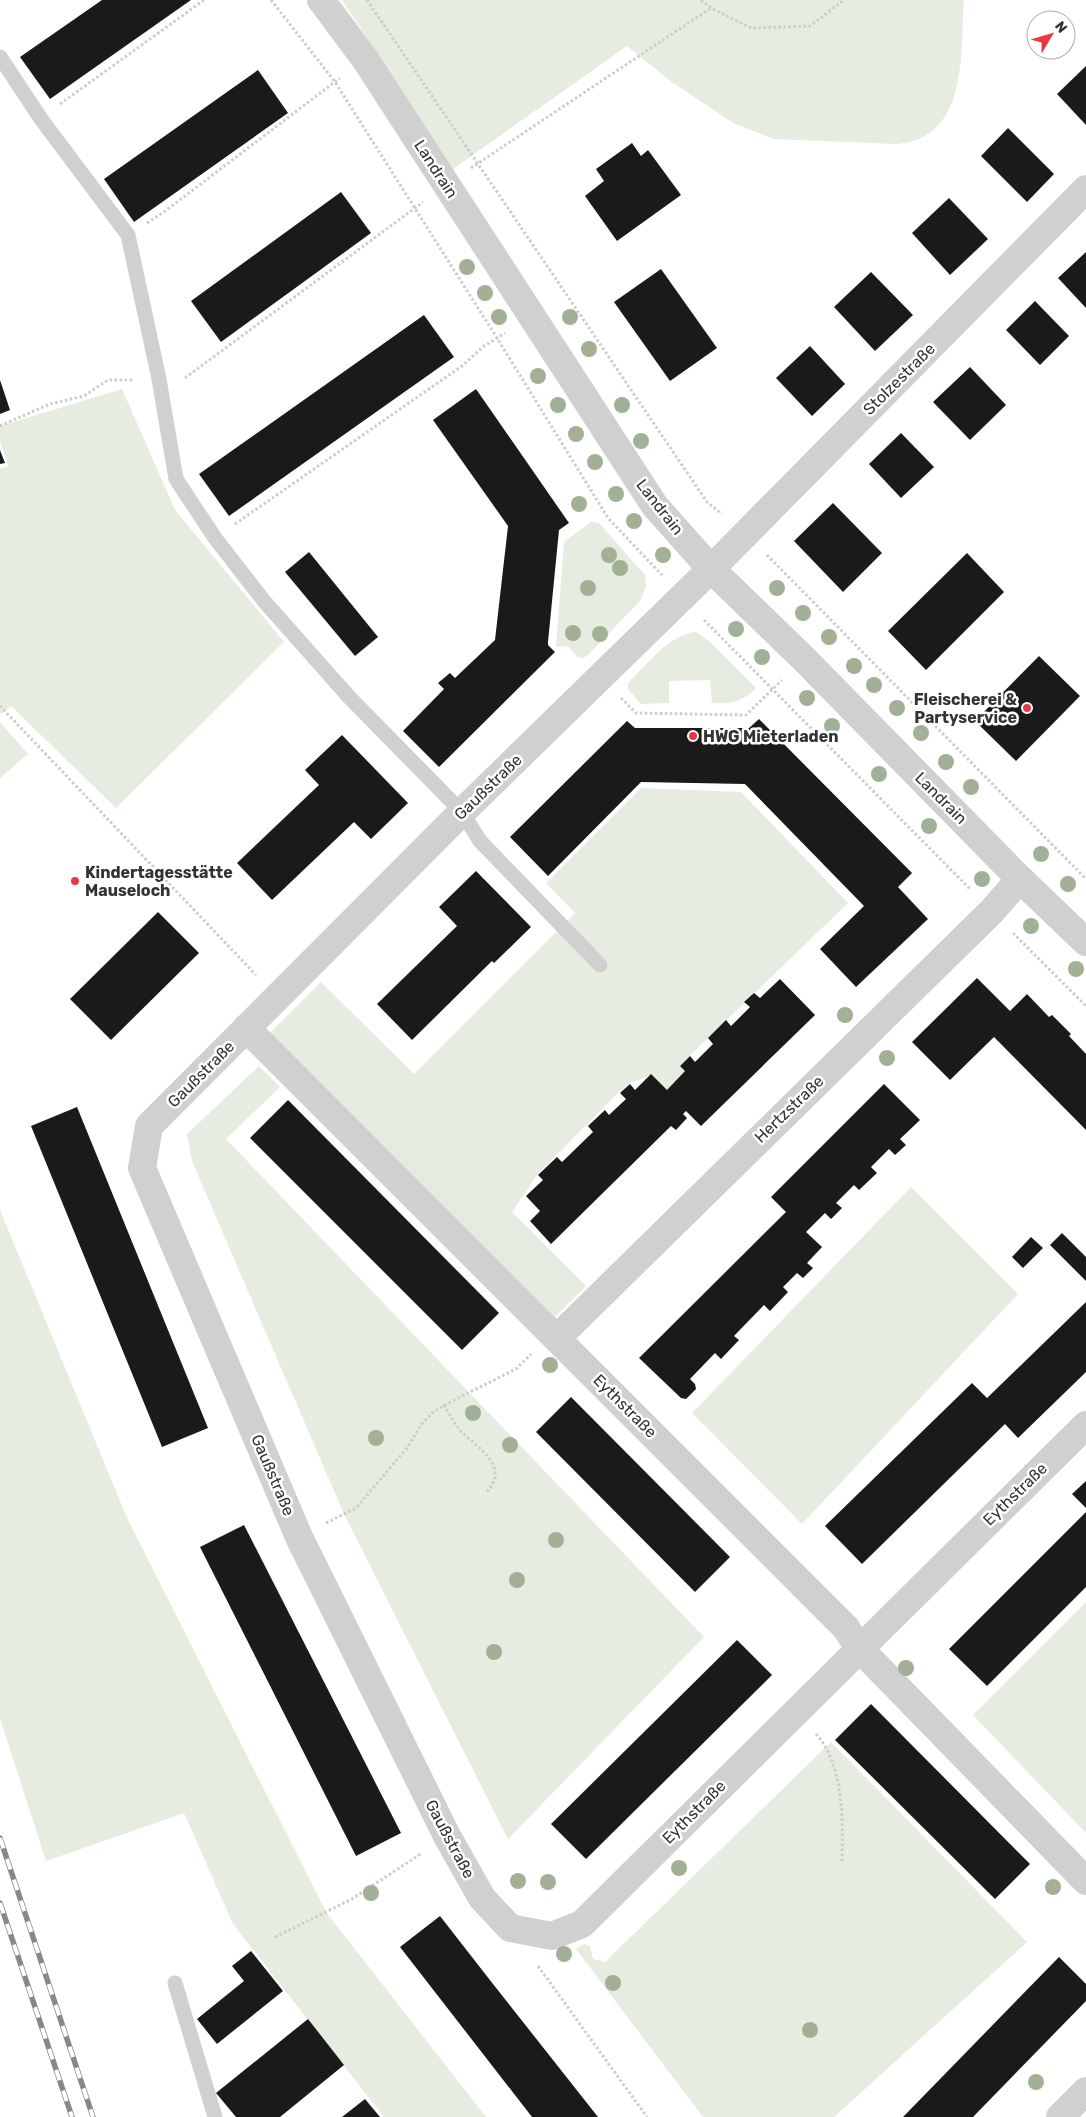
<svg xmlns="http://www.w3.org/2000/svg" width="1086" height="2117" font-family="Rubik,sans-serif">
	<rect width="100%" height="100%" fill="#fff"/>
	<g fill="#e6ecdf">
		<path d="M342,0H964C960,53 969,138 897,144L774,139L733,123L672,82L627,46L453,169Z"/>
		<path d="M122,389L175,510L284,642L116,808L11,706L0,715V469L8,466L0,441V426Z"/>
		<path d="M591,522L599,523L645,575L646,587L640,601L588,655L583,658L577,657L568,646L556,647L564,542Z"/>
		<path d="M696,632L709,641L756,688C742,702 731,704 712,703L710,680L669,681V703L641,704L628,689V683C648,664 668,635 696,632Z"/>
		<path d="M0,722L28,754L0,778Z"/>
		<path d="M641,788L741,792L848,903L680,1065L685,1071L667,1090L651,1075L630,1083L619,1092L537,1175L512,1212L586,1286L550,1322L266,1037L321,982L414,1074L575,913L546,883Z"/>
		<path d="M259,1066L280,1087L226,1139L704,1637L508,1839L344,1514L192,1161L187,1134Z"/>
		<path d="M911,1187L1018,1294L802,1524L692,1413Z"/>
		<path d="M0,1210L127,1518L326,1912L486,2117H384L233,1924L184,1813L46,1861L0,1718Z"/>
		<path d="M1086,1602V1833L973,1715Z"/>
		<path d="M831,1742L1027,1942L834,2117H703L576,1949L584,1944L590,1946L593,1959L605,1962Z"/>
	</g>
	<g fill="#1a1a1a">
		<path d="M102,0H191L50,99L20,57Z"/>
		<path d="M1086,66V125L1057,94Z"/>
		<path d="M258,70L288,113L134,222L104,179Z"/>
		<path d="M1008,128L1054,174L1027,202L981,156Z"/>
		<path d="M632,143L641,156L648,150L681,195L617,241L585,196L604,181L596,169Z"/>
		<path d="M341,192L371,233L221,342L191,301Z"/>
		<path d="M949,198L988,239L950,275L912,233Z"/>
		<path d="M1086,252V308L1058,278Z"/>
		<path d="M661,269L717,348L670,381L614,302Z"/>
		<path d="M871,272L913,315L875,351L834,307Z"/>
		<path d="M1035,301L1069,336L1040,365L1006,330Z"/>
		<path d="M424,315L454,357L229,516L199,474Z"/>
		<path d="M810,346L845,384L812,416L776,378Z"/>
		<path d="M970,367L1006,405L970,440L933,402Z"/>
		<path d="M0,380L10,410L0,414Z"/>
		<path d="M476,389L569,523L559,530L548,642V645L555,652L439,767L403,731L444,689L438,683L450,673L455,678L495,640L508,526L433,420Z"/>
		<path d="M901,433L934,467L901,498L869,464Z"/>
		<path d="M0,450L5,463L0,464Z"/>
		<path d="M833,503L882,553L843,592L794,541Z"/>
		<path d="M309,552L378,637L355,656L285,572Z"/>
		<path d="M967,553L1004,592L926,670L888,631Z"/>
		<path d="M1039,656L1080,696L1016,761L975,721Z"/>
		<path d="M759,719L912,873L898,887L928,919L856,987L820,949L864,906L745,784L641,782L548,876L510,837L627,721L635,728H749Z"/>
		<path d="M342,735L408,803L371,839L354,822L272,900L237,863L319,785L305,770Z"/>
		<path d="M476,871L531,927L494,963L492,961L412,1040L377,1004L457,926L439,907Z"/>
		<path d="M158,912L199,953L111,1040L70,999Z"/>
		<path d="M977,978L1010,1011L1027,994L1049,1017L1052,1015L1071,1034L1069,1036L1086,1054V1130L994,1037L950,1080L912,1042Z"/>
		<path d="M780,979L815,1015L701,1126L686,1111L683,1114L687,1118L676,1130L671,1126L551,1244L530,1221L540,1211L526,1196L543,1180L538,1175L557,1157L562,1162L593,1132L588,1126L605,1110L609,1115L626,1099L620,1093L630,1084L635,1090L651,1074L667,1090L685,1071L680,1066L690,1056L695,1062L713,1044L708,1038L726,1020L731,1026L750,1007L744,1002L754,993L760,998Z"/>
		<path d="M884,1084L920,1120L900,1139L906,1145L895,1155L889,1149L871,1167L877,1173L859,1190L854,1185L836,1203L842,1208L831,1219L825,1213L806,1232L822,1247L807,1263L813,1268L803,1278L797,1273L783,1287L788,1292L770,1311L764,1305L734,1336L739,1340L721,1359L715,1353L690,1379L695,1384L696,1389L686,1399L681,1398L639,1358L786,1212L771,1197Z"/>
		<path d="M288,1100L499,1313L462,1350L250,1138Z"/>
		<path d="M77,1107L208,1428L162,1447L31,1126Z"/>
		<path d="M1062,1233L1086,1257V1281L1050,1245Z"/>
		<path d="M1031,1237L1043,1248L1023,1268L1012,1257Z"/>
		<path d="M1086,1302V1372L1018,1438L1005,1424L862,1564L825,1526L972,1383L987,1398Z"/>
		<path d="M571,1397L730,1557L695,1592L536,1432Z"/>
		<path d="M1086,1481V1508L1072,1494Z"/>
		<path d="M1086,1512V1587L987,1686L949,1649Z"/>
		<path d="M244,1525L401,1833L356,1856L200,1547Z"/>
		<path d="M737,1640L772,1675L586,1859L551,1824Z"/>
		<path d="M871,1704L1030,1864L995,1899L835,1740Z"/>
		<path d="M440,1916L493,1984L598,2117H532L400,1947Z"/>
		<path d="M251,1951L283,1991L217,2044L197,2019L244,1981L232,1966Z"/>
		<path d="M1059,1957L1086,1984V2001L973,2117H903Z"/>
		<path d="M308,2019L344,2065L280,2117H236L216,2093Z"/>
		<path d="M365,2099L380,2117H342Z"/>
	</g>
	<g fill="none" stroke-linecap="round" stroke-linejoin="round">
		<g stroke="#cdcdcd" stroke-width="3" stroke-dasharray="2.5 2.5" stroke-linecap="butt">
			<path d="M271,0L335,82L497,338L608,518L662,575"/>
			<path d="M367,0L707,502L722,514"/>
			<path d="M701,0L711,8L751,28L810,26L844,0"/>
			<path d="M60,104L204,0"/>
			<path d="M471,168L711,8"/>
			<path d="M147,223L164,212L340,78"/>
			<path d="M185,378L423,202"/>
			<path d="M0,426L50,404L84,396L108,380H134"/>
			<path d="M235,524L462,366L484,346L505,333"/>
			<path d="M767,555L1086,879"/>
			<path d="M704,620L970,889"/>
			<path d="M621,698L636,713L746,715L782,680"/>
			<path d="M0,706L256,975"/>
			<path d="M1013,933L1086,1006"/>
			<path d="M444,1405C449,1413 453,1422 459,1429C476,1448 512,1465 486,1493"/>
			<path d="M326,1523L356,1508L407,1448L421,1425L433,1412L452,1401L516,1369L531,1354"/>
			<path d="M816,1734C844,1764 843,1823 842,1861"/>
			<path d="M275,1937L352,1899L422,1853"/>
			<path d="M538,1966L647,2117"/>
		</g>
		<g stroke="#d0d0d0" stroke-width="15">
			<path d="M0,57L41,119L128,235L159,379L176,479L215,538L264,601L349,697L462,812L480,841L600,965"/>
			<path d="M175,1983L215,2117"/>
		</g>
		<g stroke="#d0d0d0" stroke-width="28">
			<path d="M1086,189L711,569L462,812L149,1126L142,1168L299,1537L447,1836L482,1898L510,1928L552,1936L582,1924L1086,1425"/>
			<path d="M246,1028L846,1628L859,1648L1086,1881"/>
			<path d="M557,1338L992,911L1020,879"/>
			<path d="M1060,2117L1086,2091"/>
		</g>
		<path stroke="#d0d0d0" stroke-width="28" d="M321,0L365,59L655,506L711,569L804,659L1020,879L1086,942"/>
		<defs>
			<g id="rail">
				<path d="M0,1838L93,2117"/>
				<path d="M0,1903L72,2117"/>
			</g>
		</defs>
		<use href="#rail" stroke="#888" stroke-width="5.5"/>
		<use href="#rail" stroke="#fff" stroke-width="4" stroke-dasharray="11" stroke-linecap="butt"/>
	</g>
	<g fill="#a2b095">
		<circle cx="467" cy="267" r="8"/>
		<circle cx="485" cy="293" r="8"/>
		<circle cx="499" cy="317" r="8"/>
		<circle cx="570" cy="317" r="8"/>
		<circle cx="589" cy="349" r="8"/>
		<circle cx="538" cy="376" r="8"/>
		<circle cx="558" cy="405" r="8"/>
		<circle cx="622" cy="405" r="8"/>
		<circle cx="576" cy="434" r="8"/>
		<circle cx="641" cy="441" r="8"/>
		<circle cx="595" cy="462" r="8"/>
		<circle cx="616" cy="494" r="8"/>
		<circle cx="579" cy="504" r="8"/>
		<circle cx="634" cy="521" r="8"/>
		<circle cx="609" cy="555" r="8"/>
		<circle cx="663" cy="555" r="8"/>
		<circle cx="620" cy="568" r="8"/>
		<circle cx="588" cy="588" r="8"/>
		<circle cx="777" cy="588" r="8"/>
		<circle cx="803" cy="613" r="8"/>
		<circle cx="736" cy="629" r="8"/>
		<circle cx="573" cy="633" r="8"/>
		<circle cx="600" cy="634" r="8"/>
		<circle cx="829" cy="637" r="8"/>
		<circle cx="762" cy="657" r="8"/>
		<circle cx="854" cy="666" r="8"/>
		<circle cx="874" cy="685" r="8"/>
		<circle cx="807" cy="698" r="8"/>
		<circle cx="897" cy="708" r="8"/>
		<circle cx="832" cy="726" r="8"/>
		<circle cx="921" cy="733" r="8"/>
		<circle cx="946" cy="762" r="8"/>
		<circle cx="879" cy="774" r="8"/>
		<circle cx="971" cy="787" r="8"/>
		<circle cx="929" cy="826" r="8"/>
		<circle cx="1041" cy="854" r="8"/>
		<circle cx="982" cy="879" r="8"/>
		<circle cx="1068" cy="884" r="8"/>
		<circle cx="1031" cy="926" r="8"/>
		<circle cx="1076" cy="969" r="8"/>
		<circle cx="845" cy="1015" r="8"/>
		<circle cx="887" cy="1058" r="8"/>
		<circle cx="550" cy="1365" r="8"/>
		<circle cx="473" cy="1413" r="8"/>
		<circle cx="376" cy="1438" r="8"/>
		<circle cx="510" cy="1445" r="8"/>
		<circle cx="556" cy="1540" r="8"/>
		<circle cx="517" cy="1580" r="8"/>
		<circle cx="494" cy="1652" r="8"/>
		<circle cx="906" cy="1668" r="8"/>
		<circle cx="679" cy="1868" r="8"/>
		<circle cx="518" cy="1881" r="8"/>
		<circle cx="548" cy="1882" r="8"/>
		<circle cx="1053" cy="1887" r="8"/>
		<circle cx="371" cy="1893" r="8"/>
		<circle cx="564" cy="1954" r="8"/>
		<circle cx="613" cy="1983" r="8"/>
		<circle cx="810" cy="2030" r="8"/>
		<circle cx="1036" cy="2082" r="8"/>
	</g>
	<g fill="#e63946" stroke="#fff" stroke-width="2">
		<circle cx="1027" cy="708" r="5"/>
		<circle cx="693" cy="736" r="5"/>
		<circle cx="75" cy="881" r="5"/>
	</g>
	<g text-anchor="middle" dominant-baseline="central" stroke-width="5" stroke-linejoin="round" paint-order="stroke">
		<g font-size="16" fill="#333" stroke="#fff">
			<text transform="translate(436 169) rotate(57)">Landrain</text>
			<text transform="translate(899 379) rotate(-45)">Stolzestraße</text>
			<text transform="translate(660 507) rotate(52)">Landrain</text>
			<text transform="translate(488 787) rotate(-44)">Gaußstraße</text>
			<text transform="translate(941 798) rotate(45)">Landrain</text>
			<text transform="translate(201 1074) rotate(-45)">Gaußstraße</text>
			<text transform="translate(789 1109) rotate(-44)">Hertzstraße</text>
			<text transform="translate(625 1406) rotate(45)">Eythstraße</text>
			<text transform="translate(273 1475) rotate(67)">Gaußstraße</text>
			<text transform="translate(1015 1494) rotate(-44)">Eythstraße</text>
			<text transform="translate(694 1812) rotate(-45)">Eythstraße</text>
			<text transform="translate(450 1839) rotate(62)">Gaußstraße</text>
		</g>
		<g font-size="16" font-weight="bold" fill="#333" stroke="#fff" text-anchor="start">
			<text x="1017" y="699" text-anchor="end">Fleischerei &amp;<tspan x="1017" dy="18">Partyservice</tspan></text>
			<text x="703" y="736">HWG Mieterladen</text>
			<text x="85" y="872">Kindertagesstätte<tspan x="85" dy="18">Mauseloch</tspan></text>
		</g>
	</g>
	<g transform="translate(1051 35) rotate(52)"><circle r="24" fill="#ffffff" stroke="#adadad"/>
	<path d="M0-4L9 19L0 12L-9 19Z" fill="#e63946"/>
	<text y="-8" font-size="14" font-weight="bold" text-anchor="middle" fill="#333333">N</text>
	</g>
</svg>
